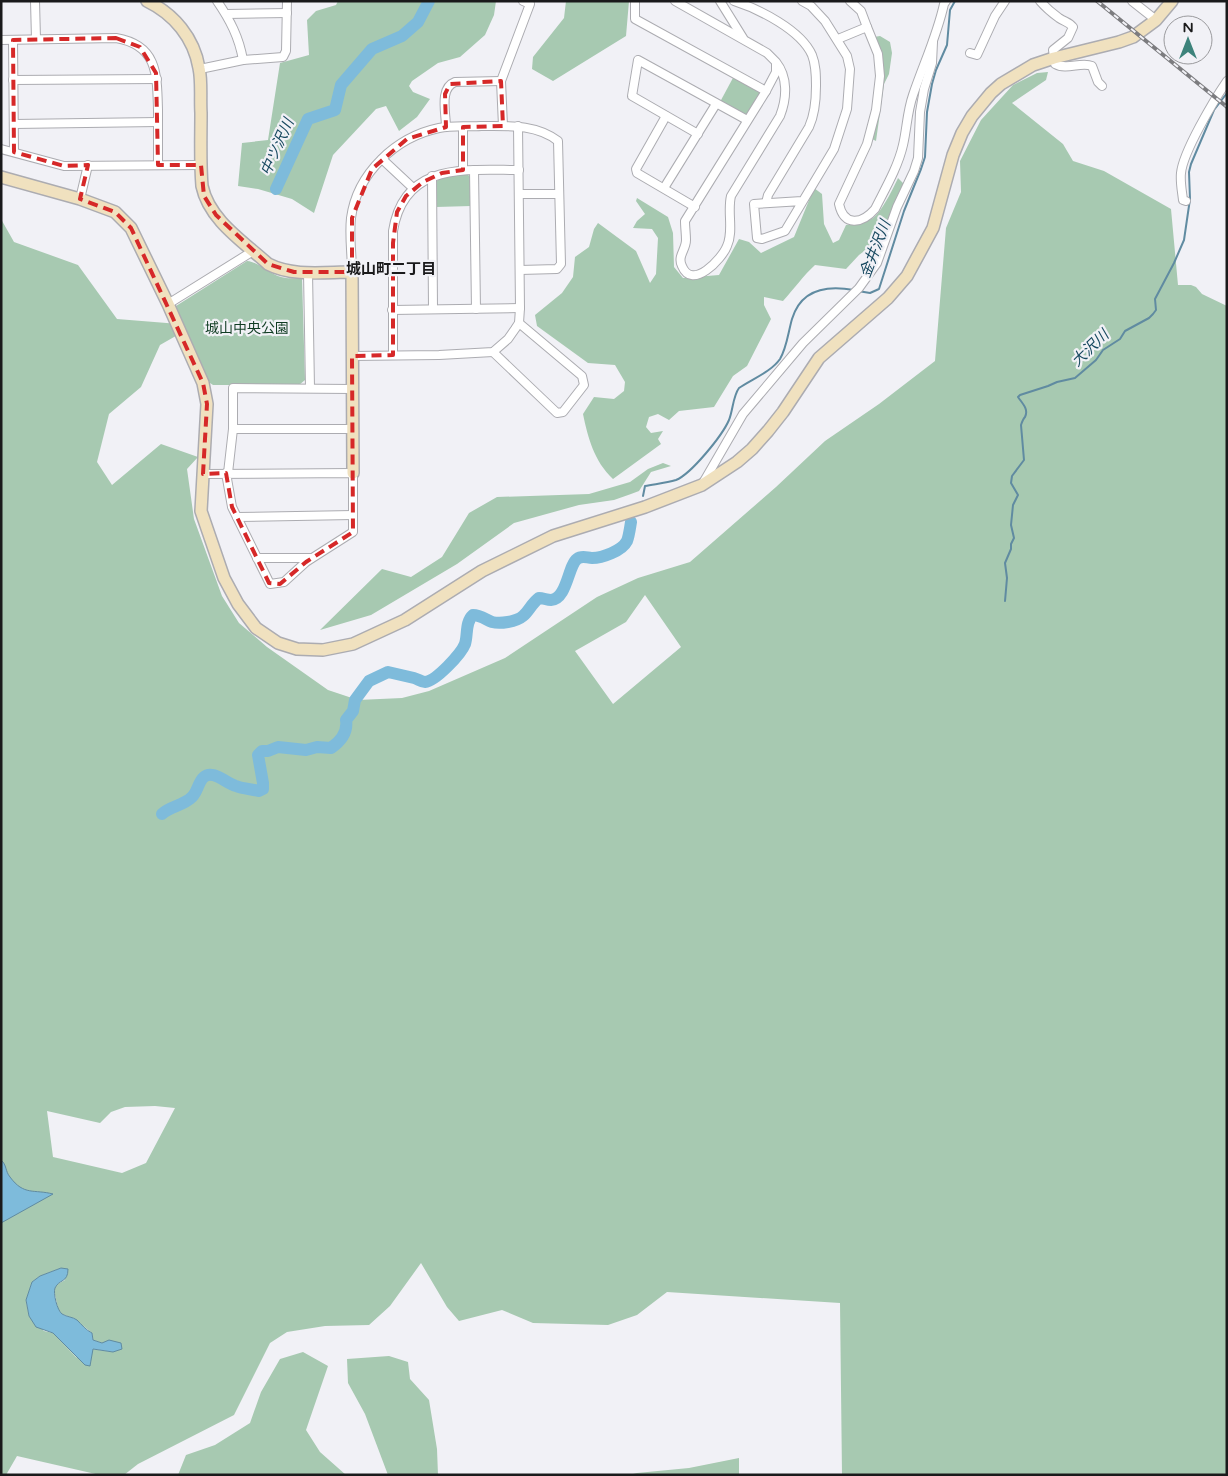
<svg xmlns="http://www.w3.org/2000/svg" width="1228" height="1476" font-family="'Varela Round','Noto Sans JP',sans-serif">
	<rect width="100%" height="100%" fill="#f1f1f6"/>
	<g fill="#a7c9b1" fill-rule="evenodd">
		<path d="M338,1H496L494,15L485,35L460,57L438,63L412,81L409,86L413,92L430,99L417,117L399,131L386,106L376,109L333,155L314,213L292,199L258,189L238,186L242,143L268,140L280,63L309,55L307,20L316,11L336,5Z"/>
		<path d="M566,1H629L626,36L553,81L532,69L533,57L564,18Z"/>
		<path d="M880,36L890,42L892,53L889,74L884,84L876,141L872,139L881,91L874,37Z"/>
		<path d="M1048,72L1046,80L1012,103L1063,144L1073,161L1104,171L1171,209L1178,285H1191L1196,287L1202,294L1227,306V1475H842L840,1303L667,1292L637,1315L608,1325L533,1323L502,1310L459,1321L447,1307L421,1263L390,1306L369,1325L325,1326L287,1332L270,1343L234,1415L138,1464L124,1475H100L17,1456L6,1475H1V219L14,242L78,265L117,319L179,324L181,333L160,345L141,387L109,414L97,462L112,485L161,444L198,457L187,469L194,519L222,596L239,623L267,647L328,690L358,700L402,698L429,691L505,658L597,597L638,578L690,562L776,487L825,441L879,404L935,361L946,228L961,192L960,161L981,120L1013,85L1037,73ZM645,595L681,647L613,704L575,651L626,622ZM155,1106L175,1108L146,1163L122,1173L53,1157L47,1111L100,1123L111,1112L125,1107ZM61,1268L65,1280L56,1285L54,1290L58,1309L62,1314L75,1319L92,1333L93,1340L102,1343L113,1352L92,1349L90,1365L76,1357L53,1333L44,1331L29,1316L26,1301L32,1282L40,1276Z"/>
		<path d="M734,76L759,90L761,94L747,115H742L720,102Z"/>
		<path d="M459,175H468L471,177V206L436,207V183L439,178Z"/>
		<path d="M898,178L907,187L894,220L880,239L859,255L846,269L815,265C803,276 794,289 783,301L764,297V305L771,319L747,366L733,376L714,407L679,411L669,420L658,414L649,417L646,427L651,433L663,431L658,439L661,444L613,479C594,461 588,438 583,414L594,397L614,399L624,391L625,382L615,365L588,363L537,326L535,315L562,293L573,277L575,257L589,247L594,229L598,223L636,251L650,283L656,274L658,238L652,229L633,228L637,221L645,214L636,201L637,198L668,217L673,233L674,267L683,278L719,275L739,239L749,242L761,253L794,237L814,188L822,194L824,224L833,243L839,240L846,225C855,224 865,223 873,218C881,213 894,187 898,178Z"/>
		<path d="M247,261C259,262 268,273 281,277C287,279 295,278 302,278L305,380L299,385H213L210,383L175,310L176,306Z"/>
		<path d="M663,463L671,466L651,472L639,491L631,494L614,500L579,505L514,523L457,564L371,615L320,630L382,569L411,577L442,557L469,513L497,497L589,494L630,482L648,469Z"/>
		<path d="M303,1352L328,1366L306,1430L320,1452L346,1475H178L186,1455L215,1445L250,1423L261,1392L280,1359Z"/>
		<path d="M389,1356L408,1362L410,1379L429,1400L437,1449L438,1475H388L365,1414L348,1383L347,1359Z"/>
		<path d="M739,1458V1475H629L637,1473L689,1468Z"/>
	</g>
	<g fill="#7ebbdb" stroke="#608ba1">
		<path d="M1,1160C7,1165 5,1171 10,1177C24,1196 34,1189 53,1194L1,1223Z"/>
		<path d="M61,1268L68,1269C68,1283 59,1279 55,1288C53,1293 57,1310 62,1314C67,1317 73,1317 77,1320C82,1325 86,1330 92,1333L93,1340L102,1343L109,1340L121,1343L122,1349L113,1352L93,1349L90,1366L85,1365L53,1333L36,1327L29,1316L26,1300L32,1282L40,1276Z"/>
	</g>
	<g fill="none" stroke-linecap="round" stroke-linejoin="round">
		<g stroke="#608ba1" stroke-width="2">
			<path d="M858,291L870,293L879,289L904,211L921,169L925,157L927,112L932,84L936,70L947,45L950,10L955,1"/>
			<path d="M643,496L645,486C655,484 666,483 676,480C691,474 722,436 729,420C733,410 733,396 739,388C752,379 771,372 780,359C787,347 788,333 792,319C801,289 827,285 854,290"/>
			<path d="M1005,601L1007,578L1005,563L1011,549V544L1014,538L1011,525L1013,505L1018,495L1011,483L1012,476L1024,460L1021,425C1022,422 1023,419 1025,417C1029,409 1022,403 1018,397L1020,395L1048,386L1057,382L1075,378L1096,360L1103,350L1120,339L1125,331L1149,318L1153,314L1156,310L1155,299L1174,263L1184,240L1190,199L1189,172L1191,164L1214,110L1227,93"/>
		</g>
		<g stroke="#7ebbdb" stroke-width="12">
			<path d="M276,189L308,119L335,110L341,85L372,49L402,36L418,22L429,1"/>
			<path d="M162,814C170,806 183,806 192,797C198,791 198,782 204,777C213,769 227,784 236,786C243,789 252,789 259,791L263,789V783L258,755L262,751H268L278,747L306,750L317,747L331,748C341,741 348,732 346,720L353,711L355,700L369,681L388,672C397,674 405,676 414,678C418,679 421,682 425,682C436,681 461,654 465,644C468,635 465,622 473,615C480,615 485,619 492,622C500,624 516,622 523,616C529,611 532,603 539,598C543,598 547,600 551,600C567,599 568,566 577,559C582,555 587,558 592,558C602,558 622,551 627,541C629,536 630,528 631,522"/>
		</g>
		<defs>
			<g id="street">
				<path d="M35,1L36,39"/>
				<path d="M217,1C230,20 239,37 243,60"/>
				<path d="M635,1V19L766,91"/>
				<path d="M675,1L767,53L776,62V72L766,91L685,221C685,227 686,234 686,240C686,250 677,256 682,266C692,291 722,259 727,246C734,231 727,212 731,196L780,116C787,98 788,77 776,62"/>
				<path d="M720,1L743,38"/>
				<path d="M734,1C759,9 801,30 812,55C816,65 816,75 816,86C816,100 815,114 809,127L768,195L766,203"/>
				<path d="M850,1L861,11L867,27"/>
				<path d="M1040,1C1046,8 1052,13 1059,18C1065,22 1069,22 1073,27L1068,38L1053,50L1055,64C1067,71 1081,61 1092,66L1098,82L1102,86"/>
				<path d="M1132,1L1156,20"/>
				<path d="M227,14L287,13"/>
				<path d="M838,39L867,27L878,54L880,76L876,110L867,144L839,204C844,227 862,224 875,209C885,189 898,167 903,145C907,128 907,112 913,95C923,65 937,36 944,4L946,1"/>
				<path d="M1,40L116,38C158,45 157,75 158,110C158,128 158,147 158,165"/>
				<path d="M13,40L14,152"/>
				<path d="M970,53L977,55L995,16L1005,1"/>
				<path d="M200,69L243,60L283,57L286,51L287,1"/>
				<path d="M13,80L157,79"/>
				<path d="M666,116L636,169L637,173L695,207"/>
				<path d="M14,124L158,122"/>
				<path d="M503,126L501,81L530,4L523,1"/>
				<path d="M446,127C446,113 439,88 455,82L501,81"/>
				<path d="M698,134L632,96L638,60L747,120"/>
				<path d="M1,149L64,166L201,165"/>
				<path d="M382,159L413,188"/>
				<path d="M463,170V127"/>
				<path d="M474,170L476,309"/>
				<path d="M432,176L433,309"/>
				<path d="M664,188L716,104"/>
				<path d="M519,194H559"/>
				<path d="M80,199L88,165"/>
				<path d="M802,201L754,204L757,238L762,239L785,231L834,149L847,109L850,69L847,56L825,21L811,6L802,1"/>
				<path d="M1186,201L1183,200C1182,191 1180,182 1181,173C1183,152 1214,100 1227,81"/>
				<path d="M308,272L310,388"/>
				<path d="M352,272C352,255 349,236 351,218C357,173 396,137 439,128C453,125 468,127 481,126C508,126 536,124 558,141L561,264L557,269L520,270"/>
				<path d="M168,304L253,251"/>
				<path d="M392,310L520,308"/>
				<path d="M493,352L557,413L563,412L584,385L582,376L519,323"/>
				<path d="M393,355V231C404,162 465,170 519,170"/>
				<path d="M352,356L439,355L493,352L508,339L515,329L519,323L520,308L518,126"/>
				<path d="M233,429H353"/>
				<path d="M228,473L233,429V388L353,389"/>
				<path d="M203,474L353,473V532L306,562L284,582L270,584L232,507L226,473"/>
				<path d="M703,483L743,414L803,343L859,288L877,263L897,207L914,171L918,158L920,112L924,89L932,63L933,42"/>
				<path d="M237,517L353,515"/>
				<path d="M257,558H311"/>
			</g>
			<g id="secondary">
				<path d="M147,1C174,14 194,38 199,68C202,82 200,98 201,113C201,138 200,162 202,186C209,220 244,242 268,264C293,277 325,272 352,272L353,473"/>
				<path d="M1,177L80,199L115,212L131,228L168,304L203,383L207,404L201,511L224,578L238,604L256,628L278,643L297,649L323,650L353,644L405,620L482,571L553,536L645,507L702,485L737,462L752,449L768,431L783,412L819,358L888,298L907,276L933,228L953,155L962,133L972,116L991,93L1001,84L1033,65L1054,58L1119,42L1133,37L1156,20L1172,1"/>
			</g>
		</defs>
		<use href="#street" stroke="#acacb1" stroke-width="10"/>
		<use href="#secondary" stroke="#acacb1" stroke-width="14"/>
		<use href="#street" stroke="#fff" stroke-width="8"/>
		<use href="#secondary" stroke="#f0e1bf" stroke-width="11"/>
		<defs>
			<path id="rail" d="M1097,1L1227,107"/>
		</defs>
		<use href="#rail" stroke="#7c7c7f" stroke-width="4"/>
		<use href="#rail" stroke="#f1f1f6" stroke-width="2" stroke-dasharray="5.5" stroke-linecap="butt"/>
	</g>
	<path fill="none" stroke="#d62828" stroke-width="4" stroke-dasharray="10 6" stroke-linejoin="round" d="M116,38L140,47L156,73L158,165H201L204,196L216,215L268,264L294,272H352V218L372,169L407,139L446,127L445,94L450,84L501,81L503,126L463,127V170L442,173L423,182L406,196L397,212L393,243V355L352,356L353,532L306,562L280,584L269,583L232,507L226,473L203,474L207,404L203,383L131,228L115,212L80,199L88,165L64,166L14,152L13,40Z"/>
	<g text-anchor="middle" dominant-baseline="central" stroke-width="4.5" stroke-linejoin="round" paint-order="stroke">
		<g font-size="14" fill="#103c23" stroke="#f1f1f6">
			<text x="247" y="328">城山中央公園</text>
		</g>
		<g font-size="15" font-style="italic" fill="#194a61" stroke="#f1f1f6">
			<text transform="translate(277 147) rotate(-66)">中ツ沢川</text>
			<text transform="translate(875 249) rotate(-69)">金井沢川</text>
			<text transform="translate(1090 348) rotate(-44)">大沢川</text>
		</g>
		<g font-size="15" font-weight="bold" fill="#1a1a1b" stroke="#f1f1f6">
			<text x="391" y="269">城山町二丁目</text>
		</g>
	</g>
	<rect width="1228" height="1476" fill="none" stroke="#1a1a1b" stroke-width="5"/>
	<g transform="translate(1188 40)"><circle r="24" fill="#f1f1f6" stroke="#9b9b9e"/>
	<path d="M0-4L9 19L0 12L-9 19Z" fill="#3d837b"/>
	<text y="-8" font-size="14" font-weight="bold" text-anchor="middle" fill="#1a1a1b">N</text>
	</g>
</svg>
